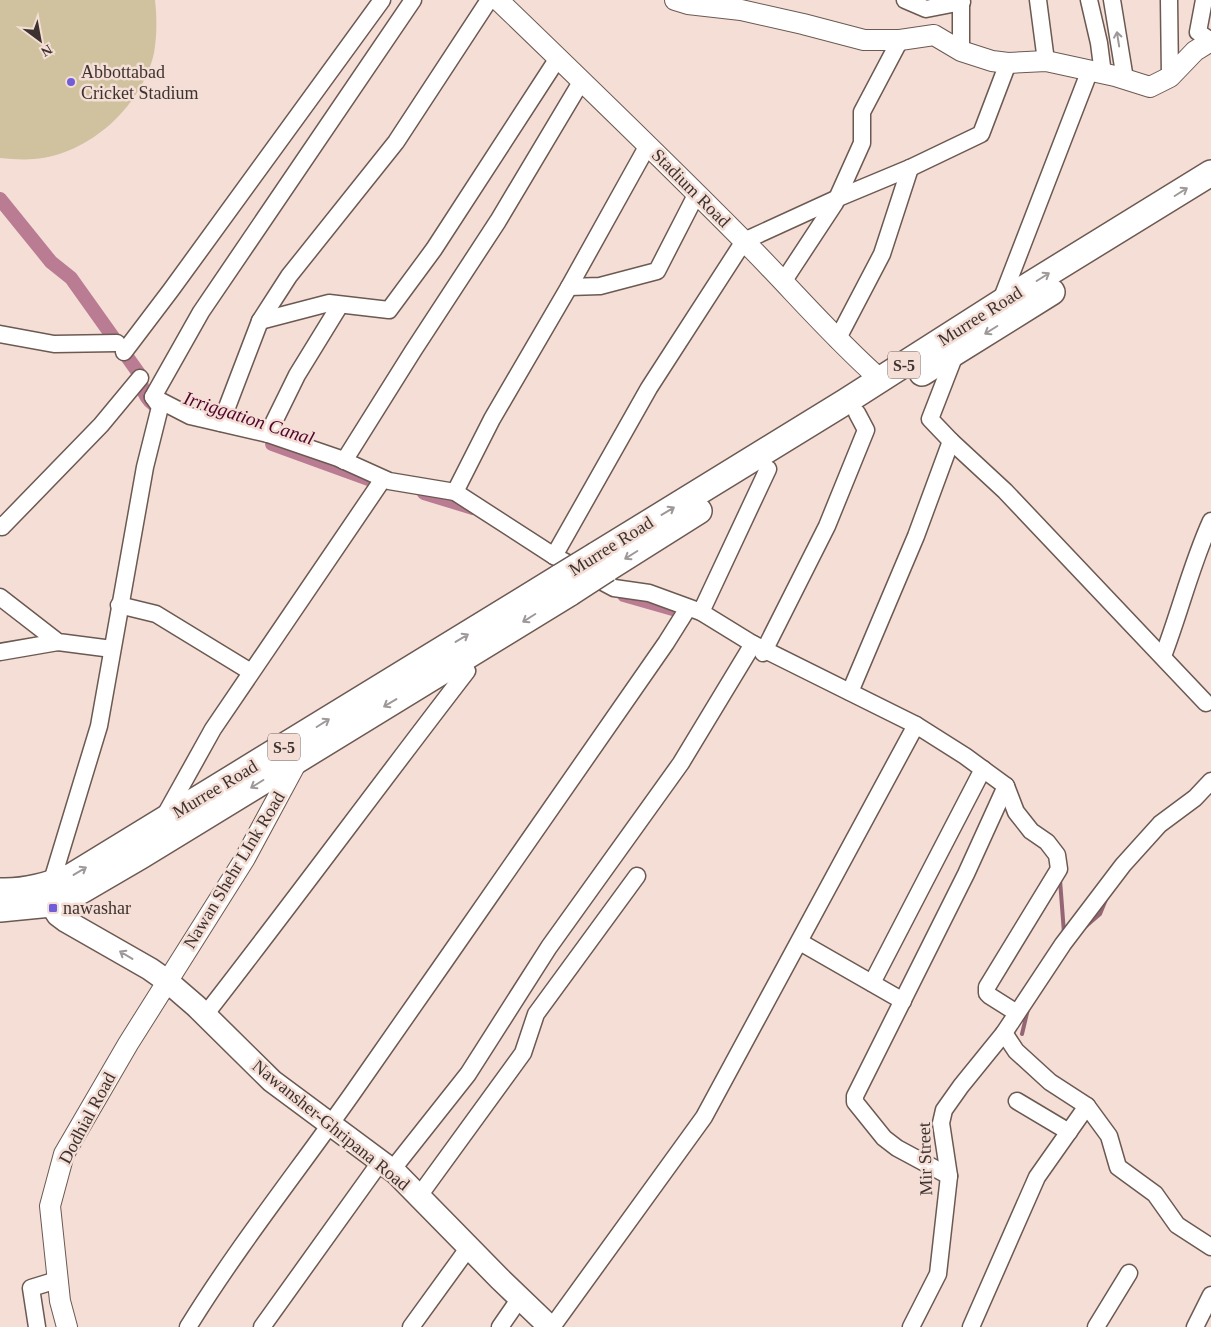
<svg xmlns="http://www.w3.org/2000/svg" width="1211" height="1327" font-family="'Times New Roman',serif">
	<rect width="100%" height="100%" fill="#f4ded5"/>
	<path fill="#d0c29f" d="M0,0H155C157,18 157,36 154,53C142,106 89,155 34,159C23,160 11,159 0,158Z"/>
	<g fill="none" stroke-linecap="round" stroke-linejoin="round">
		<g stroke="#946675" stroke-width="4">
			<path d="M1060,880L1064,933"/>
			<path d="M1085,927L1100,914L1107,897"/>
			<path d="M1022,1034L1028,1009"/>
		</g>
		<g stroke="#ba7c93" stroke-width="14">
			<path d="M0,199L51,262L71,278L140,375C141,386 145,401 157,406"/>
			<path d="M272,444L371,480"/>
			<path d="M424,493L473,508"/>
			<path d="M624,595L673,609"/>
		</g>
		<defs>
			<g id="minor">
				<path d="M905,0L926,9L962,2"/>
				<path d="M1038,0L1046,61"/>
				<path d="M1089,0L1099,43L1103,74"/>
				<path d="M1112,0L1125,79"/>
				<path d="M1169,0L1170,77"/>
				<path d="M1204,0L1198,32L1211,41"/>
				<path d="M961,51V0"/>
				<path d="M783,282L835,203L862,143V112L900,40"/>
				<path d="M569,287L600,286L657,271L696,195"/>
				<path d="M1000,303L1090,70"/>
				<path d="M260,321L329,303L389,310L434,249L558,58"/>
				<path d="M0,334L54,344L117,343"/>
				<path d="M837,340L882,254L910,168"/>
				<path d="M124,352L171,290L382,0"/>
				<path d="M956,352L930,419L951,441L1005,491L1206,703"/>
				<path d="M153,397L190,416L268,434L338,458L389,481L455,492L554,556L614,588L649,593L701,612L753,644L916,725L965,756L1006,786L1016,812L1031,831L1047,842L1057,855L1059,869L987,987V993L990,996L1017,1013"/>
				<path d="M221,423L260,321L289,276L396,142L489,0"/>
				<path d="M268,434L297,375L340,305"/>
				<path d="M344,461L413,351L498,221L581,82"/>
				<path d="M455,492L492,419L569,287L648,145"/>
				<path d="M0,525L2,527L101,425L140,378"/>
				<path d="M554,556L649,388L744,241L838,198L910,168L981,134L1008,63"/>
				<path d="M0,597L58,642L112,649"/>
				<path d="M119,605L156,614L251,672"/>
				<path d="M701,612L768,469"/>
				<path d="M0,652L58,642"/>
				<path d="M763,653L827,526L866,430L857,413"/>
				<path d="M1163,656C1180,612 1191,565 1211,521"/>
				<path d="M850,692L916,536L951,441"/>
				<path d="M164,817L213,729L383,479"/>
				<path d="M51,884L99,726L145,467L160,407L153,397L201,312L413,0"/>
				<path d="M800,942L903,1001"/>
				<path d="M872,983L983,769"/>
				<path d="M205,1015C294,901 379,785 467,671L461,661"/>
				<path d="M1004,1033L1016,1051L1050,1082L1087,1106L1109,1136L1118,1167L1155,1194L1177,1225L1211,1247"/>
				<path d="M1017,1101L1069,1132"/>
				<path d="M392,1170L468,1074L549,947L681,763L753,644"/>
				<path d="M949,1176L897,1148L884,1138L855,1102V1096L966,874L1006,786"/>
				<path d="M419,1196L523,1053L536,1014L637,876"/>
				<path d="M37,1327L31,1288L57,1280"/>
				<path d="M188,1327C238,1246 297,1172 352,1094C457,944 561,794 666,643L688,608"/>
				<path d="M262,1327L381,1161"/>
				<path d="M411,1327L469,1247"/>
				<path d="M500,1327L520,1298"/>
				<path d="M552,1327L704,1117L916,725"/>
				<path d="M911,1327L938,1274L949,1176L941,1123L944,1110L961,1086L1004,1033L1063,944L1123,865L1160,824L1195,798L1211,781"/>
				<path d="M971,1327L1037,1177L1087,1106"/>
				<path d="M1096,1327L1129,1273"/>
				<path d="M1195,1327L1211,1295"/>
			</g>
			<g id="tertiary">
				<path d="M498,0C581,80 664,160 745,242C791,288 832,337 881,380"/>
				<path d="M675,0L688,4L741,10L803,24L864,40H900L934,35L961,51L992,61L1008,63L1046,61L1115,76L1150,87L1170,77L1195,51L1211,41"/>
				<path d="M67,1327L60,1301L50,1206L64,1154L128,1044L244,860L299,758"/>
			</g>
			<path id="secondary" d="M51,904L58,915L66,921L150,969L167,981L196,1006L272,1081L396,1173L500,1279L550,1327"/>
			<g id="primary">
				<path d="M922,373L1052,292"/>
				<path d="M596,555L845,402L1000,303L1211,173"/>
				<path d="M607,569L699,511"/>
				<path d="M0,891C26,892 48,885 72,876L560,577"/>
				<path d="M0,909L51,904L81,891L141,856L570,593"/>
			</g>
		</defs>
		<use href="#minor" stroke="#6c5952" stroke-width="19"/>
		<use href="#tertiary" stroke="#6c5952" stroke-width="22"/>
		<use href="#secondary" stroke="#6c5952" stroke-width="25"/>
		<use href="#primary" stroke="#6c5952" stroke-width="28"/>
		<use href="#minor" stroke="#fff" stroke-width="16"/>
		<use href="#tertiary" stroke="#fff" stroke-width="20"/>
		<use href="#secondary" stroke="#fff" stroke-width="22"/>
		<use href="#primary" stroke="#fff" stroke-width="25"/>
		<defs>
			<g id="primary-bridge">
				<path d="M560,577L596,555"/>
				<path d="M570,593L607,569"/>
			</g>
		</defs>
		<use href="#primary-bridge" stroke="#6c5952" stroke-width="28" stroke-linecap="butt"/>
		<use href="#primary-bridge" stroke="#fff" stroke-width="25"/>
	</g>
	<defs><path id="oneway-shaft" d="M-6 0H5M1.5-3L5.5 0L1.5 3" fill="none" stroke-width="1.6" stroke-linecap="round" stroke-linejoin="round" transform="scale(1.25)"/></defs>
	<g stroke="#9e9998">
		<use href="#oneway-shaft" transform="translate(1118 39) rotate(-99)"/>
		<use href="#oneway-shaft" transform="translate(1181 192) rotate(-32)"/>
		<use href="#oneway-shaft" transform="translate(1043 277) rotate(-32)"/>
		<use href="#oneway-shaft" transform="translate(991 330) rotate(148)"/>
		<use href="#oneway-shaft" transform="translate(668 511) rotate(-31)"/>
		<use href="#oneway-shaft" transform="translate(631 555) rotate(148)"/>
		<use href="#oneway-shaft" transform="translate(529 618) rotate(148)"/>
		<use href="#oneway-shaft" transform="translate(462 638) rotate(-31)"/>
		<use href="#oneway-shaft" transform="translate(390 703) rotate(149)"/>
		<use href="#oneway-shaft" transform="translate(323 723) rotate(-32)"/>
		<use href="#oneway-shaft" transform="translate(257 784) rotate(148)"/>
		<use href="#oneway-shaft" transform="translate(80 871) rotate(-31)"/>
		<use href="#oneway-shaft" transform="translate(126 955) rotate(-149)"/>
	</g>
	<g fill="#705dd8" stroke="#f4ded5" stroke-width="2">
		<circle cx="71" cy="82" r="5"/>
		<rect x="48" y="903" width="10" height="10" rx="2.5"/>
	</g>
	<g text-anchor="middle" dominant-baseline="central" stroke-width="5" stroke-linejoin="round" paint-order="stroke">
		<g fill="#f4ded5" stroke="#736662" stroke-width="1">
			<rect x="888" y="351.5" width="32" height="27" rx="4"/>
			<rect x="268" y="733.5" width="32" height="27" rx="4"/>
		</g>
		<g font-size="16" font-weight="bold" fill="#3c3330">
			<text x="904" y="365">S-5</text>
			<text x="284" y="747">S-5</text>
		</g>
		<g font-size="18" fill="#3c3330" stroke="#f4ded5" text-anchor="start">
			<text x="81" y="72">Abbottabad<tspan x="81" dy="21">Cricket Stadium</tspan></text>
			<text x="63" y="908">nawashar</text>
		</g>
		<g font-size="18" fill="#3c3330" stroke="#f4ded5">
			<text transform="translate(691 188) rotate(45)">Stadium Road</text>
			<text transform="translate(980 316) rotate(-32)">Murree Road</text>
			<text transform="translate(611 546) rotate(-32)">Murree Road</text>
			<text transform="translate(215 789) rotate(-31)">Murree Road</text>
			<text transform="translate(234 870) rotate(-59)">Nawan Shehr LInk Road</text>
			<text transform="translate(87 1118) rotate(-62)">Dodhial Road</text>
			<text transform="translate(331 1125) rotate(39)">Nawansher-Ghripana Road</text>
			<text transform="translate(925 1159) rotate(-92)">Mir Street</text>
		</g>
		<g font-size="19" font-style="italic" fill="#51042d" stroke="#f4ded5">
			<text transform="translate(249 418) rotate(18)">Irriggation Canal</text>
		</g>
	</g>
	<g transform="translate(40 40) rotate(148)" stroke="#f4ded5" stroke-width="4" paint-order="stroke">
	<path d="M0-4L9 19L0 12L-9 19Z" fill="#3c3330"/>
	<text y="-8" font-size="14" font-weight="bold" text-anchor="middle" fill="#3c3330">N</text>
	</g>
</svg>
